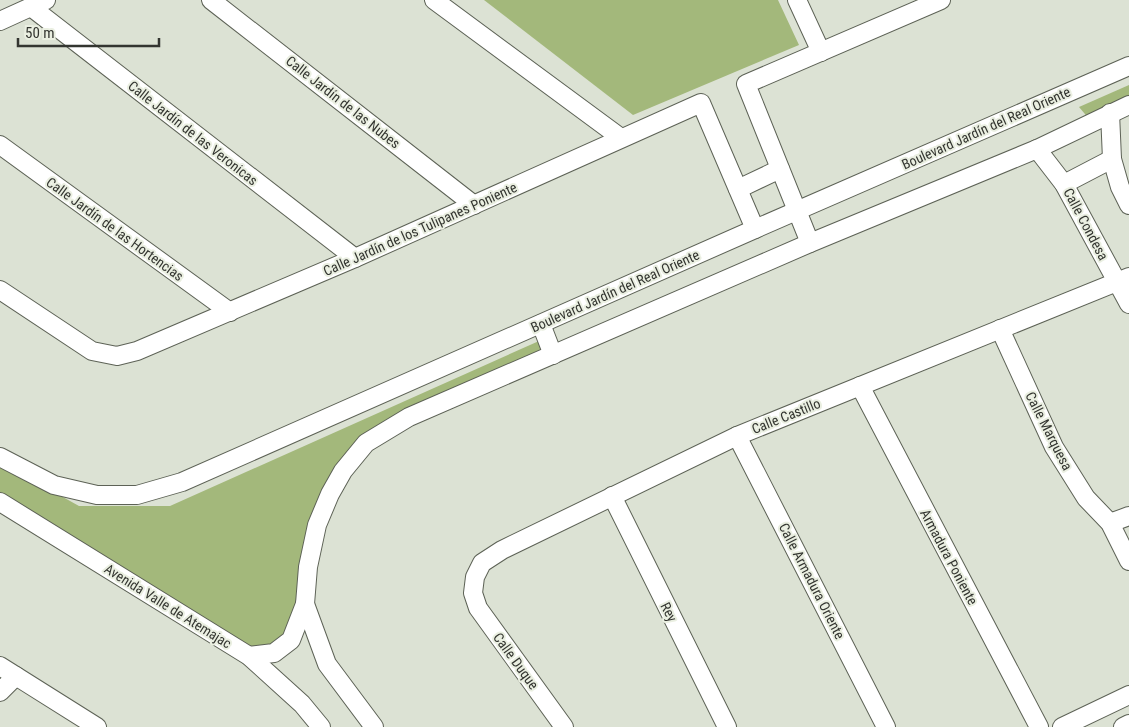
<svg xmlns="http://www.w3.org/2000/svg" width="1129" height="727" font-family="'Roboto Condensed',sans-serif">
	<rect width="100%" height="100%" fill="#dce2d4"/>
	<g fill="#a3b87b">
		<path d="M484,0H778L799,45L633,115Z"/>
		<path d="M1129,85V101L1090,120L1079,107Z"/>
		<path d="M539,341L546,355L407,415L341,470L296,623L273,651L248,654L0,494V462L79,506H170Z"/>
	</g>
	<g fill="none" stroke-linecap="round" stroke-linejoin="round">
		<defs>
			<g id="minor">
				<path d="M211,0L474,205"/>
				<path d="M434,0L621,138"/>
				<path d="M797,0L821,52"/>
				<path d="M31,7L355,258"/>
				<path d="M0,21L46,0"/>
				<path d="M1110,113L1112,159L1120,187L1129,205"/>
				<path d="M0,145L230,312"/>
				<path d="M1037,149L1064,184L1129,304"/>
				<path d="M1064,184L1112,159"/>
				<path d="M738,189L780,169"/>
				<path d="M810,243L746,84L941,0"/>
				<path d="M0,290L92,351L117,356L137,351L355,258L701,103L755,229"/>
				<path d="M541,324L553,355"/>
				<path d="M1000,329L1054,447L1086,498L1110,523L1129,561"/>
				<path d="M860,386L1039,727"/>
				<path d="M737,436L886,727"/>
				<path d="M0,457L54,485L97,495H137L182,482L755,229L1129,66"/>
				<path d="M612,496L727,727"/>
				<path d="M0,502L249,656L302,704L321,727"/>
				<path d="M1110,523L1129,516"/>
				<path d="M305,604L327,664L374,727"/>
				<path d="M249,656L274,653L291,640L305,604L308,567L317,525L330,494L343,471L366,443L409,417L810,243L1037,149L1129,105"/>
				<path d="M0,666L97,727"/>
				<path d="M0,692L16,676"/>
				<path d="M564,727L478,608L473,593L475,577L482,563L502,550L737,436L1129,277"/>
				<path d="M1062,727L1129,695"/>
				<path d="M1123,727L1129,724"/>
			</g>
		</defs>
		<use href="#minor" stroke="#5d6256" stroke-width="20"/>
		<use href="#minor" stroke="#fff" stroke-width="18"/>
	</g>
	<g text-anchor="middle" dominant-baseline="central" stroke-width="4" stroke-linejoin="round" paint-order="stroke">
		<g font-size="14" fill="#333530" stroke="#eaefe1">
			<text transform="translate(343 102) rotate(38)">Calle Jardín de las Nubes</text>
			<text transform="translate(986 128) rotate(-24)">Boulevard Jardín del Real Oriente</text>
			<text transform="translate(193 133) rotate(38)">Calle Jardín de las Veronicas</text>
			<text transform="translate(1086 224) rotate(62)">Calle Condesa</text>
			<text transform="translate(115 229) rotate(36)">Calle Jardín de las Hortencias</text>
			<text transform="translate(420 229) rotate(-24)">Calle Jardín de los Tulipanes Poniente</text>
			<text transform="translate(615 291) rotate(-24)">Boulevard Jardín del Real Oriente</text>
			<text transform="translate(786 416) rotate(-22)">Calle Castillo</text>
			<text transform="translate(1049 431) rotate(63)">Calle Marquesa</text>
			<text transform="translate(949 557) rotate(62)">Armadura Poniente</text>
			<text transform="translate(812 581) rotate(63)">Calle Armadura Oriente</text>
			<text transform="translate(168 606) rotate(32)">Avenida Valle de Atemajac</text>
			<text transform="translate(669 612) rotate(63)">Rey</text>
			<text transform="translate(516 661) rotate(54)">Calle Duque</text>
		</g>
	</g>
	<path d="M18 38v8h141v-8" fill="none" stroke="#333530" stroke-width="2.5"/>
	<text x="25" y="38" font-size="15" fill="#333530" stroke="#eaefe1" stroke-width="4" paint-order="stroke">50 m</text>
</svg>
